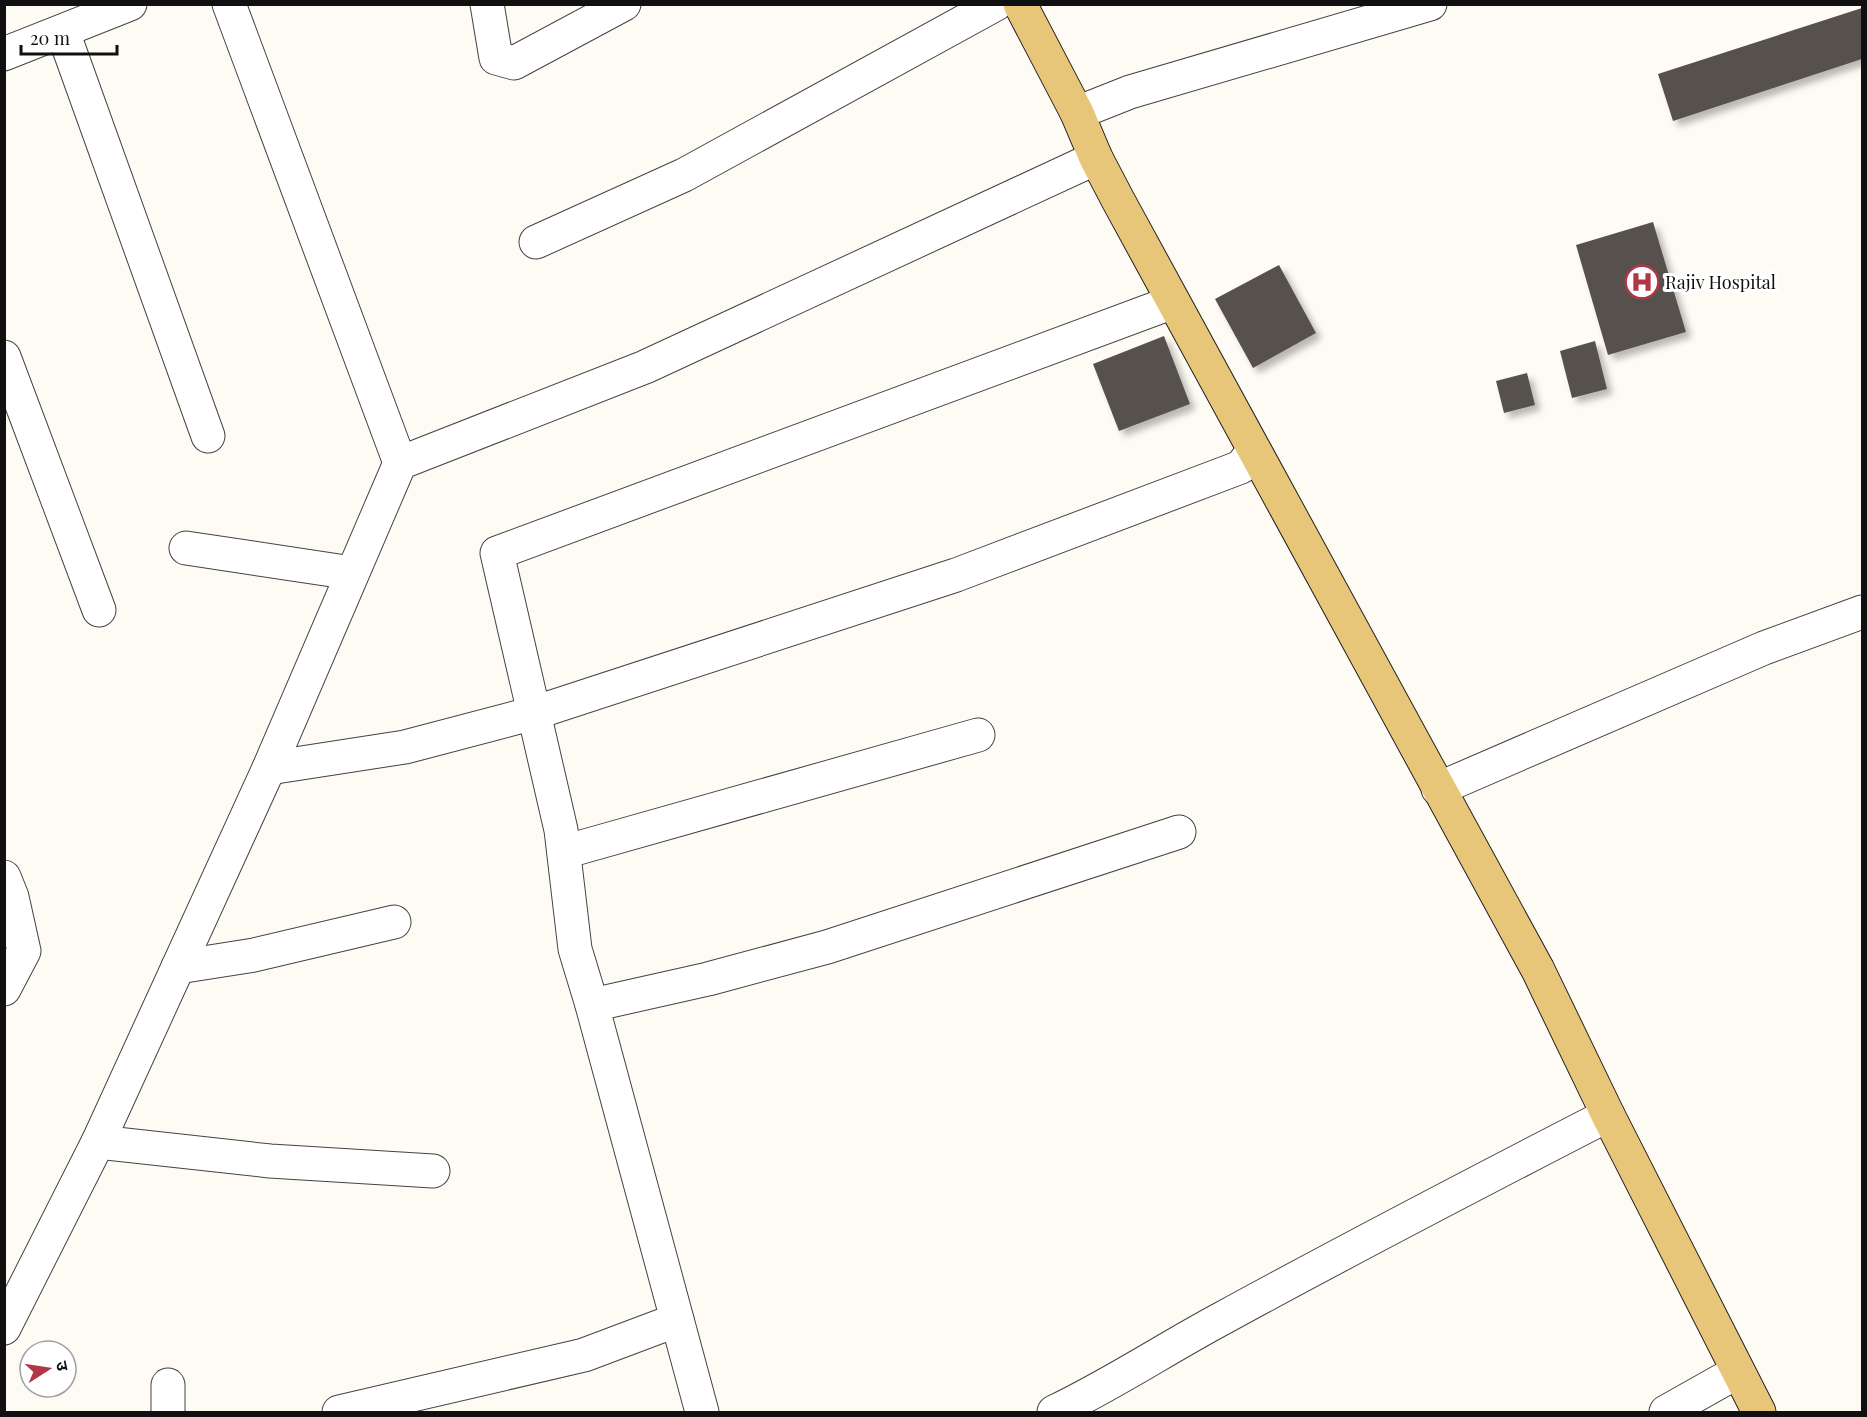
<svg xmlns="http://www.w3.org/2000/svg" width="1867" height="1417" font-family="'Playfair Display','Noto Sans Devanagari',serif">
	<defs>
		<filter id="shadow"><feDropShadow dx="5.5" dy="5.5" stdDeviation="3" flood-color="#0004"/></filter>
	</defs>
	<rect width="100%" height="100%" fill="#fefbf4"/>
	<g fill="#57514d" filter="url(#shadow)">
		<path d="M1862,8V59L1673,121L1658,74Z"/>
		<path d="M1653,222L1686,332L1608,355L1576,245Z"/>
		<path d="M1279,265L1316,333L1253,368L1215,299Z"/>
		<path d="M1164,336L1190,404L1119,431L1093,364Z"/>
		<path d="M1595,341L1607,389L1572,398L1560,351Z"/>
		<path d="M1527,373L1535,405L1504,413L1496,381Z"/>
	</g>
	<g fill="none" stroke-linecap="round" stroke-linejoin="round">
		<defs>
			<g id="minor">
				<path d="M229,4L400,463"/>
				<path d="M487,4L496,58L514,63L624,4"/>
				<path d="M63,32L208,436"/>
				<path d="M4,54L130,4"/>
				<path d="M1077,113L1130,92L1430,4"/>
				<path d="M536,242L684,175L996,4"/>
				<path d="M4,357L99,610"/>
				<path d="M186,548L352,573"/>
				<path d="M269,768L405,747L534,713L956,575L1241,467L1254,450"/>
				<path d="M1438,789L1764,648L1862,612"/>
				<path d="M564,852L978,735"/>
				<path d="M4,877L12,897L24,951L4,989"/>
				<path d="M178,967L254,955L394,922"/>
				<path d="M592,1005L708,979L827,947L1179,832"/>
				<path d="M98,1142L270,1161L433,1171"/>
				<path d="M4,1328L98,1142L269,768L400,463L645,367L1096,158"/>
				<path d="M168,1412V1385"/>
				<path d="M339,1412L584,1355L677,1320"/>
				<path d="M702,1412L592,1005L575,949L561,830L497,553L1173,302"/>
				<path d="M1054,1412C1111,1385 1165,1349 1221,1319C1349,1249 1478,1182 1608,1115"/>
				<path d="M1666,1412L1737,1372"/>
			</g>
			<path id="major" d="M1020,4L1077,113L1096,158L1118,200L1538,970L1608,1115L1759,1412"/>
		</defs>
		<use href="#minor" stroke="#434343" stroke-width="35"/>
		<use href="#major" stroke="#212121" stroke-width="35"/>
		<use href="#minor" stroke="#fff" stroke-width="33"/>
		<use href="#major" stroke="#e8c679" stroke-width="33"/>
	</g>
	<defs>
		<symbol id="hospital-ring" viewBox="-11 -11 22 22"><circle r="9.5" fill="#fff" stroke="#b03745" stroke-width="1.5"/><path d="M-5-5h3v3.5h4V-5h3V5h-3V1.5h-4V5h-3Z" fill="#b03745"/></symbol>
	</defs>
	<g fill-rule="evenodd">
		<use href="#hospital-ring" x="1623" y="263" width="38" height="38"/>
	</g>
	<g text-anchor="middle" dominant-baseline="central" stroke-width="6" stroke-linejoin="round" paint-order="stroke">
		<g font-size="18" fill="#101010" stroke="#fff" text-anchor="start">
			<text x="1665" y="282">Rajiv Hospital</text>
		</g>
	</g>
	<rect width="1867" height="1417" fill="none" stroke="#101010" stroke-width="12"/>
	<g transform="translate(48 1369) rotate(78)"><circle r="28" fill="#ffffff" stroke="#9f9f9f" stroke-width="1.5"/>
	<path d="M0-4.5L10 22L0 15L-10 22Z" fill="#b03745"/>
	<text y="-9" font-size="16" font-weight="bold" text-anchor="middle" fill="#101010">उ</text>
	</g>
	<path d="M21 45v9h96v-9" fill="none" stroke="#101010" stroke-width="3"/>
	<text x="30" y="45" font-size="18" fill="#101010" stroke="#ffffff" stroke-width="4.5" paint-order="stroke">20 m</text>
</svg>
